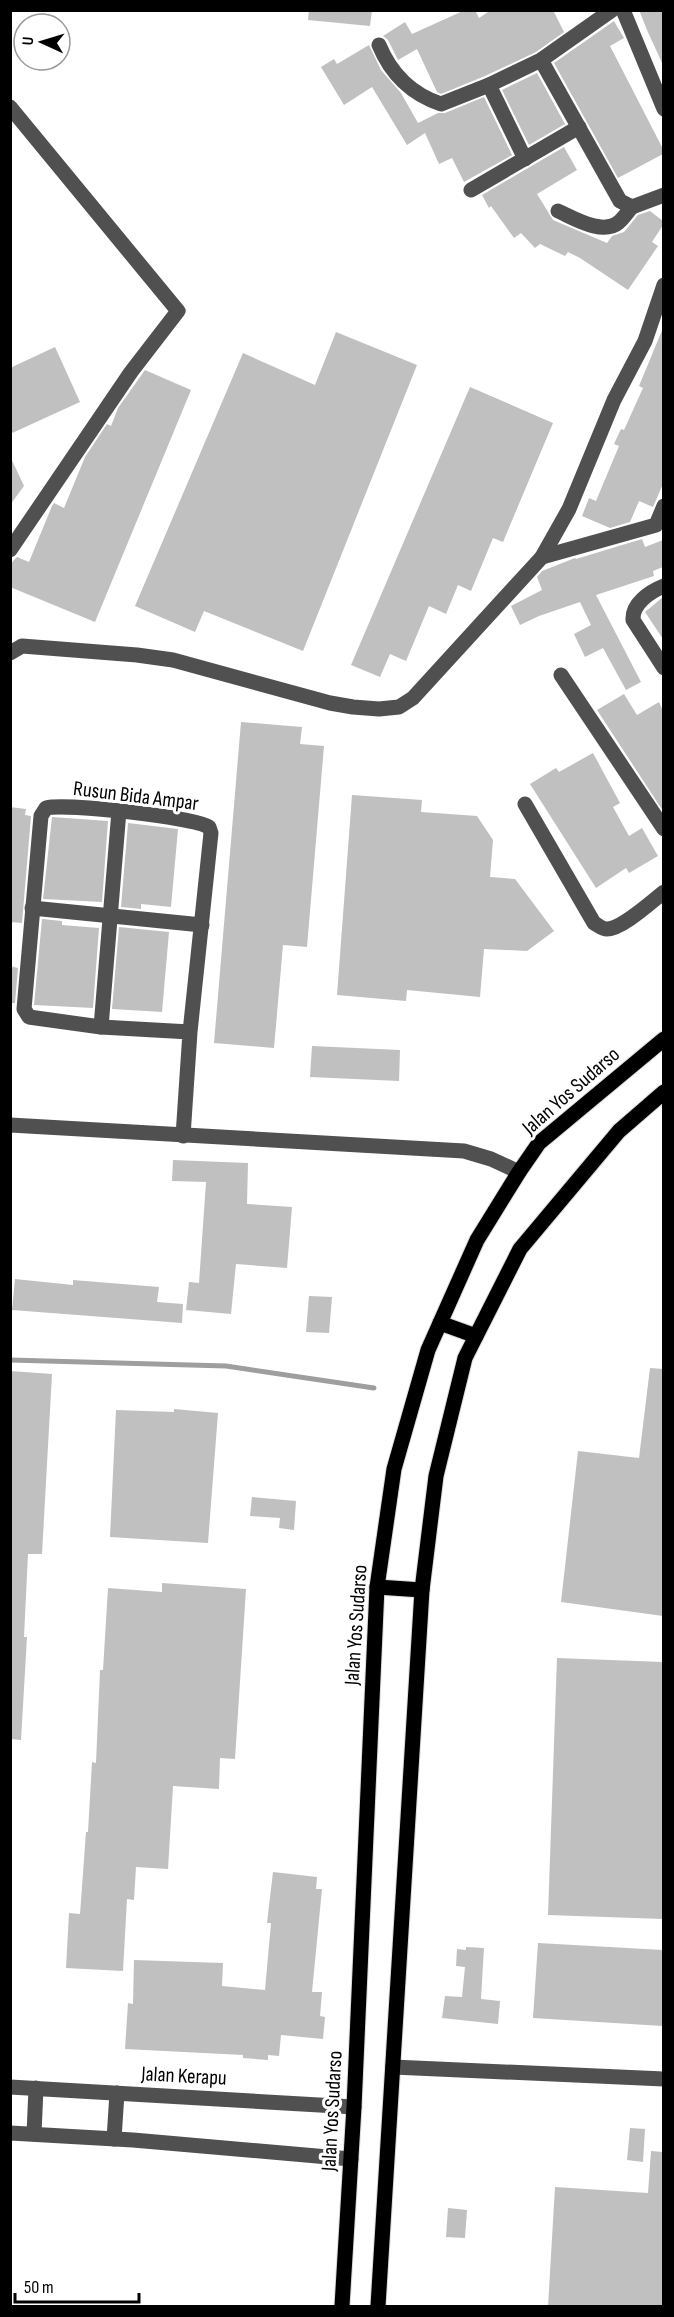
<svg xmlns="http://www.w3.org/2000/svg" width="674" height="2317" font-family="'Sofia Sans Condensed',sans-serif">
	<rect width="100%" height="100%" fill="#fff"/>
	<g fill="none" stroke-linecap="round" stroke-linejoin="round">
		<path stroke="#9e9e9e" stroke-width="5" d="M10,1360L226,1366L374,1388"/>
	</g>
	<g fill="#c0c0c0">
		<path d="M309,10H372L370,26L308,20Z"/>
		<path d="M465,10H475L479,18L491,10H553L564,32L536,52L485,76L441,94L437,92L417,49L398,60L388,40L383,36L405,22L412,34Z"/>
		<path d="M639,10H663V65L647,30Z"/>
		<path d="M614,21L624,38L610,46L663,149V154L618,178L554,63Z"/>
		<path d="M369,45L381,70L401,93L418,123L438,113H445L484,97L512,155L464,182L452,158L439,164L425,133L407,145L372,87L344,105L321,67L334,59L337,64Z"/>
		<path d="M537,73L565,124L529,145L502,90Z"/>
		<path d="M564,147L577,170L537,194L553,220L607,243L612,236L624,232L638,215L650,211L663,221V225L652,242L658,246L628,290L580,258L568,252L565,256L540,244L535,248L521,233L514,238L491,206L489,208L482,195Z"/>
		<path d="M663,328V484L653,507L639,501L630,522L610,528L582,516L589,498L596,501L619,446L614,444L621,429L624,430L643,388L639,386Z"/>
		<path d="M336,332L417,365L303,651L204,611L195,632L135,606L243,353L315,385Z"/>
		<path d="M55,347L80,402L10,434V368Z"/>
		<path d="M145,370L191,390L95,622L10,587V564L17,557L29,562L52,506L54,503L64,508L85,457L107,424L111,426L118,408Z"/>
		<path d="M470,387L553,423L503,542L493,538L471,591L458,585L446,614L429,606L406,661L390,654L380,677L351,665Z"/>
		<path d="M10,456L24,486L10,505Z"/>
		<path d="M642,539L645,547L663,540V567L653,571L654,576L596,595L641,682L626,690L603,648L585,657L574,634L591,625L580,602L539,616L520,625L511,606L542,590L537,577L542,571L575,558L576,559Z"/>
		<path d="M663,597V639L645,612Z"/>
		<path d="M624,694L637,715L659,702L663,711V811L597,710Z"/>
		<path d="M241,722L302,727L300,744L324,746L307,947L283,945L274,1048L214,1043Z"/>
		<path d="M593,753L620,803L613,807L629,836L642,828L658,856L629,873L626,868L596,888L530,784L556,768L559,772Z"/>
		<path d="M352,795L422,800L421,812L477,816L493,840L490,877L515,879L554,931L527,951L484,949L480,997L407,990L406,1001L337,995Z"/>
		<path d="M10,807L26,809L25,815L31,816L22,923L10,922Z"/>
		<path d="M52,817L108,821L102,902L43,899Z"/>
		<path d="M128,823L178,829L171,907L141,904V909L121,907Z"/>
		<path d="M42,919L62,921V925L99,928L93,1008L34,1005Z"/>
		<path d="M119,927L169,932L162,1012L112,1009Z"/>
		<path d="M10,966L18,968L15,1003H10Z"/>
		<path d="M312,1046L400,1050L399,1081L310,1077Z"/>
		<path d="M173,1160L248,1163L247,1204L292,1207L287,1268L236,1264L231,1314L186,1310L189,1282L199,1283L206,1182L172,1181Z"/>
		<path d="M15,1279L73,1285V1280L159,1287L157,1302L183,1304L182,1323L12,1310Z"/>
		<path d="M309,1296L332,1297L329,1333L306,1332Z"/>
		<path d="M650,1368L663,1369V1616L561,1602L578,1451L639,1458Z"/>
		<path d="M10,1371L52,1374L42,1554H28L24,1637H27L21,1740L10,1739Z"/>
		<path d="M174,1409L218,1413L208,1543L110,1537L116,1410L174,1412Z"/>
		<path d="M252,1497L296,1501L294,1530L279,1528L280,1518L250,1516Z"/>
		<path d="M162,1583L246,1589L235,1759L220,1758L219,1789L173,1786L168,1869L136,1867L134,1900L127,1899L123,1971L66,1968L69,1913L80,1914L86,1832H88L92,1762L96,1763L100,1670H103L108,1588L162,1592Z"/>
		<path d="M557,1658L663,1662V1919L548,1915Z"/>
		<path d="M273,1872L317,1877L316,1889H322L312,1992H322L320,2016L325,2017L323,2039L281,2035L279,2056L268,2055V2060L243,2058V2055L125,2049L128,2003L133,2004L134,1960L223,1963L222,1986L265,1990L271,1923H267Z"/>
		<path d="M538,1943L663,1950V2026L533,2018Z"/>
		<path d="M466,1947L484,1948L481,1999L500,2001L498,2024L442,2018L445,1996L462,1997L465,1967L456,1966L457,1949L466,1950Z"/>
		<path d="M630,2128L645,2129L643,2162L627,2160Z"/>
		<path d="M651,2151L663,2152V2307H548L555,2187L648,2193Z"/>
		<path d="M448,2208L467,2210L465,2238L446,2237Z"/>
	</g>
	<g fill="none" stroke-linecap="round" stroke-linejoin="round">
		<defs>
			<g id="major">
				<path d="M440,1323L476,1336"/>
				<path d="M377,1587L422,1590"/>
				<path d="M342,2306L354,2107L377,1587L394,1469L428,1350L477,1240L519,1172L539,1143L664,1039"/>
				<path d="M378,2306L422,1590L436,1476L465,1358L470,1348L520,1249L619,1131L664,1092"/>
			</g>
		</defs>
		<use href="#major" stroke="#dbdbdb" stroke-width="17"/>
		<g stroke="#505050" stroke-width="15">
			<path d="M623,10L664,109"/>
			<path d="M379,45C391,74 411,94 441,104L489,85L541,60L612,10"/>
			<path d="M541,60L620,201L632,207L664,195"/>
			<path d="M489,85L525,159"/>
			<path d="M10,107L178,311L131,372L10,550"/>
			<path d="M471,190L579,127"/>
			<path d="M558,211C574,218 603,236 619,222C624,218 628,211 632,207"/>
			<path d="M542,557L656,525L664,506"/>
			<path d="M664,586C649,592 632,604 633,620L664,668"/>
			<path d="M10,653L22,646L137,655L173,660L330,703L353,707L379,709L399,707L413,698L542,557L569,509L614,400L645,341L664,285"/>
			<path d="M561,675L664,829"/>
			<path d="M525,804L594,923C598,925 602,929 607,929C622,929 651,902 664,892"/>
			<path d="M32,908L202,925"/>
			<path d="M101,1027L119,811"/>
			<path d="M10,1125L464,1151L491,1159L519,1172"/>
			<path d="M183,1136L190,1032L211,833L209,827C193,817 65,803 46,808L41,816L24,1009L29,1017L36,1018L101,1027L190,1032"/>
			<path d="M393,2067L664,2079"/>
			<path d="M10,2087L354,2107"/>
			<path d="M10,2133L133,2140L351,2159"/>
			<path d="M34,2134L36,2088"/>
			<path d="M114,2139L117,2093"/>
		</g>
		<use href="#major" stroke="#000" stroke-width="15"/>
	</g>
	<g text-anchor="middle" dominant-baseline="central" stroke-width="6" stroke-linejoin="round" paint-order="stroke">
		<g font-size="21" fill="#000" stroke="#fff">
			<text transform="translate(136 796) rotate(7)">Rusun Bida Ampar</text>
			<text transform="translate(571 1091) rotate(-41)">Jalan Yos Sudarso</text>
			<text transform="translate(356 1625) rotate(-86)">Jalan Yos Sudarso</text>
			<text transform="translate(184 2076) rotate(3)">Jalan Kerapu</text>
			<text transform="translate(332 2111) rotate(-87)">Jalan Yos Sudarso</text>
		</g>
	</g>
	<rect width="674" height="2317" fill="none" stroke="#000000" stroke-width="24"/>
	<g transform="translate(42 42) rotate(274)"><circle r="28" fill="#ffffff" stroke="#999999" stroke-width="1.5"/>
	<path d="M0-4.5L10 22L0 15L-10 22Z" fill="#000000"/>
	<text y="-9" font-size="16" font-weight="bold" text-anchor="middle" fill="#000000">U</text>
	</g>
	<path d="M15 2293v9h124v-9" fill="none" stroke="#000000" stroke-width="3"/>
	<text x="24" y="2293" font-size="18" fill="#000000" stroke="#ffffff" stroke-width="4.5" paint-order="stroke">50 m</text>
</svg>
